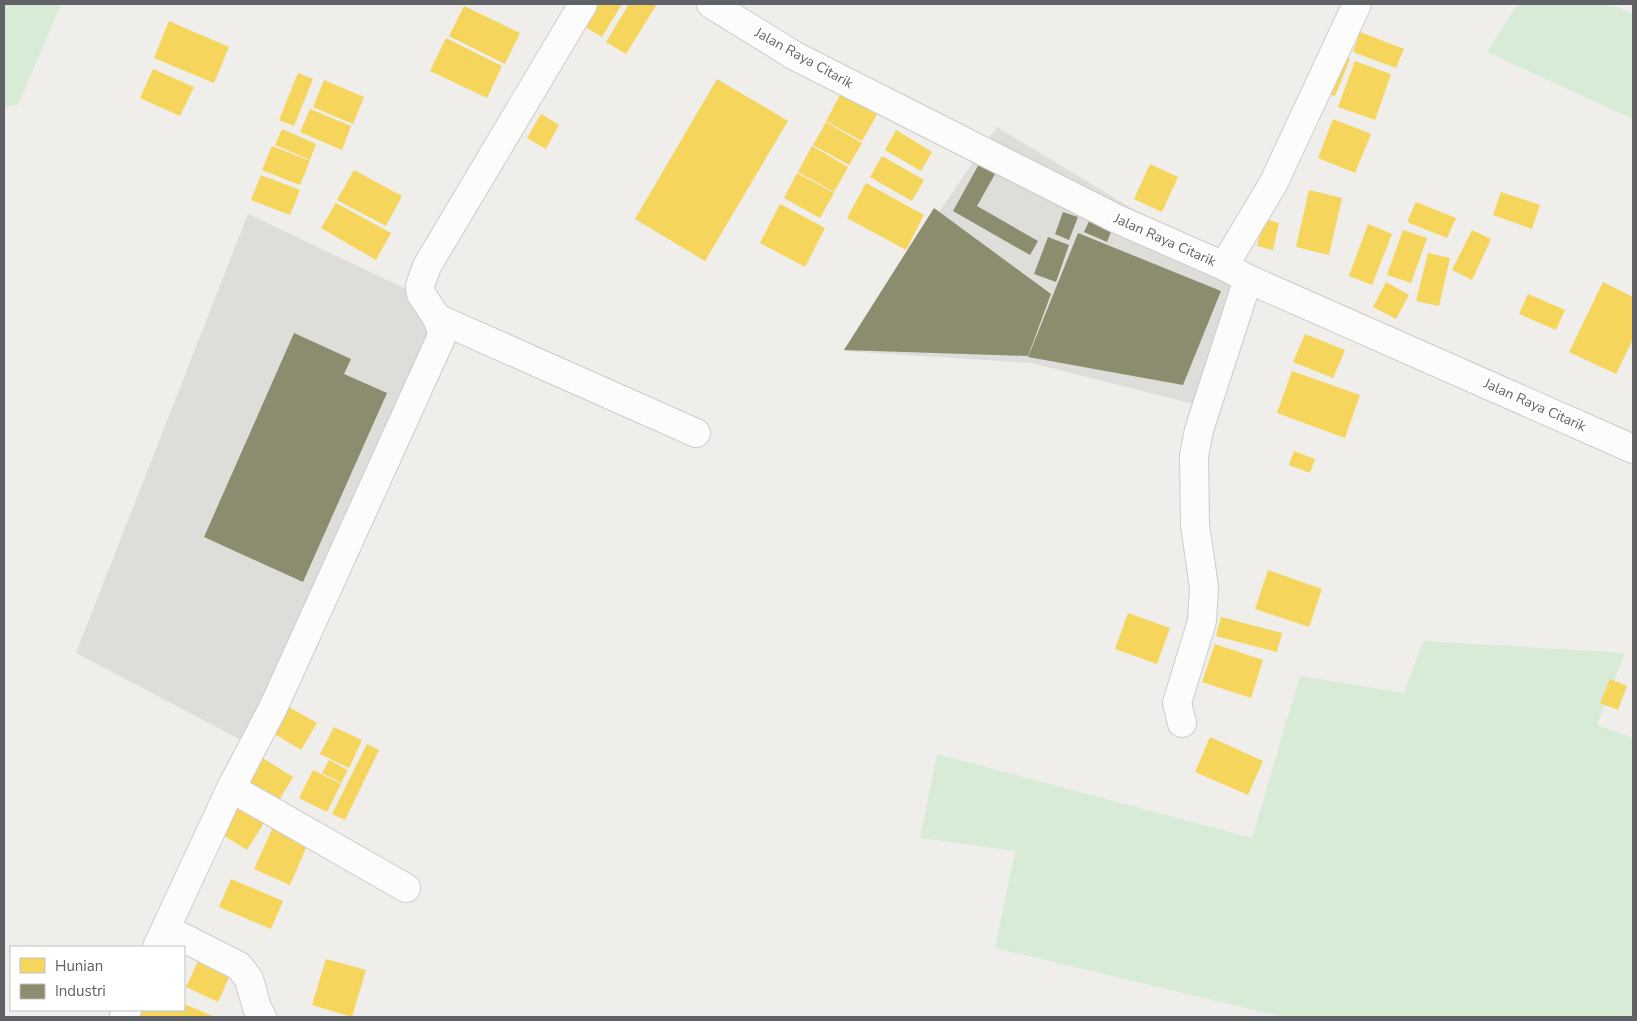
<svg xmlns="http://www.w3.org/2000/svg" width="1637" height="1021" font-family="'Nunito Sans',sans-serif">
	<rect width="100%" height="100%" fill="#efeeea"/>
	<g fill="#dfddda">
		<path d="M997,127L1247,278L1202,406L1031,363L844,351Z"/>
		<path d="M248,214L423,297L428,348L243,741L76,653Z"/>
	</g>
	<g fill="#d8ebd6">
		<path d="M4,4H61L18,105L4,107Z"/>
		<path d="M1518,4H1610L1633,14V119L1487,52Z"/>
		<path d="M1423,641L1625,653L1597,725L1633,738V1017H1284L995,948L1015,851L920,838L937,754L1252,838L1300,676L1404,693Z"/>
	</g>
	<g fill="#f6d55c">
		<path d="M594,4H622L602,37L582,25Z"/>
		<path d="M629,4H657L626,54L606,42Z"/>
		<path d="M464,6L520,33L505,64L449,36Z"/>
		<path d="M169,21L229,47L214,83L154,58Z"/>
		<path d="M1360,32L1404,49L1396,68L1353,52Z"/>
		<path d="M446,38L502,66L487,98L430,71Z"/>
		<path d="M1338,53L1350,59L1335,96L1322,92Z"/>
		<path d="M1355,61L1391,74L1375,120L1338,107Z"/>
		<path d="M153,69L194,87L180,116L140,98Z"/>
		<path d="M298,73L313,79L294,126L279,120Z"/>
		<path d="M717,79L788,121L705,261L635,219Z"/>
		<path d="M324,80L364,97L353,124L313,107Z"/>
		<path d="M841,93L878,113L862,141L826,121Z"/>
		<path d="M310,109L351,126L342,150L300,132Z"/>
		<path d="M541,114L559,125L546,149L527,138Z"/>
		<path d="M1333,119L1371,134L1355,173L1318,158Z"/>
		<path d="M826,122L862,143L849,165L813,145Z"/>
		<path d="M282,129L316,144L310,160L275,145Z"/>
		<path d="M896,130L932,152L921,171L885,150Z"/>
		<path d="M272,146L310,161L300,185L262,170Z"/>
		<path d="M812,146L848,167L834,192L798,172Z"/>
		<path d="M882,156L924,180L912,201L870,177Z"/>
		<path d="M1150,164L1178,177L1162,212L1134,199Z"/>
		<path d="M354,170L402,196L386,226L337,200Z"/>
		<path d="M797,173L834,193L820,218L784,198Z"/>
		<path d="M261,175L300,190L290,215L251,200Z"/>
		<path d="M866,183L924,215L906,250L847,218Z"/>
		<path d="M1309,190L1342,198L1329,255L1296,247Z"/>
		<path d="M1501,192L1540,205L1532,229L1493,215Z"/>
		<path d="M1416,202L1456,218L1447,238L1407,222Z"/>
		<path d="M336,203L391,233L376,260L321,228Z"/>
		<path d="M780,204L825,228L805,267L760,243Z"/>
		<path d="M1264,219L1279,223L1273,250L1257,246Z"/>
		<path d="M1368,224L1392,234L1372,285L1349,276Z"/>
		<path d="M1403,230L1427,238L1411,283L1387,275Z"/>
		<path d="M1472,230L1491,239L1472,280L1452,270Z"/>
		<path d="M1428,253L1450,258L1439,306L1416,301Z"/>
		<path d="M1386,282L1409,295L1396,319L1373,307Z"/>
		<path d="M1603,282L1633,297V339L1616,374L1569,352Z"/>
		<path d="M1528,294L1565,310L1556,330L1519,314Z"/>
		<path d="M1305,334L1345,350L1333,378L1293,362Z"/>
		<path d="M1292,371L1360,395L1345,438L1277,413Z"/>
		<path d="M1294,451L1315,459L1310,473L1289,465Z"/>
		<path d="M1268,570L1322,589L1309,627L1255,609Z"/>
		<path d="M1128,613L1170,628L1157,664L1115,649Z"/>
		<path d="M1221,617L1282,633L1277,652L1216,636Z"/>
		<path d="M1215,644L1263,660L1251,698L1202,682Z"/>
		<path d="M1610,679L1627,686L1618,710L1600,703Z"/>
		<path d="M280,702L317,723L301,750L265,728Z"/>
		<path d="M334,727L362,740L349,768L320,754Z"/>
		<path d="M1210,737L1263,761L1248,795L1195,772Z"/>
		<path d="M367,744L379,750L345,820L332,814Z"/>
		<path d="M256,754L293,777L278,802L241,780Z"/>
		<path d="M329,760L348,770L341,783L322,773Z"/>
		<path d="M313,770L341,784L327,812L299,798Z"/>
		<path d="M231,800L265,821L247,850L213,829Z"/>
		<path d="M273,827L308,843L290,885L254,869Z"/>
		<path d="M231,879L283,901L271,929L219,907Z"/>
		<path d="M199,959L231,973L218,1002L186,987Z"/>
		<path d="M326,959L366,970L352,1017L312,1005Z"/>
		<path d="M184,1004L215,1017H128L132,1010H184Z"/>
	</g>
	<g fill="#8c8c6e">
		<path d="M979,164L995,174L977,206L1038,241L1030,255L953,211Z"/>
		<path d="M934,208L1051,294L1028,356L844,350Z"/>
		<path d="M1063,212L1078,217L1069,240L1055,234Z"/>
		<path d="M1091,217L1113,227L1107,242L1084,232Z"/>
		<path d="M1078,233L1221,291L1183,385L1028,357Z"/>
		<path d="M1048,237L1069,245L1056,282L1034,274Z"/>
		<path d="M294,333L351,359L344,374L387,393L303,582L204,537Z"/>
	</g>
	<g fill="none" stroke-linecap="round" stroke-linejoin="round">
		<defs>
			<g id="minor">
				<path d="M711,4L795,56L1117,219L1224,266L1248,279L1633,449"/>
				<path d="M1224,266L1273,184L1357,4"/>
				<path d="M437,318L696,433"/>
				<path d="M1182,723L1177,703L1202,621L1204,587L1195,525L1194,456L1199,430L1248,279"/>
				<path d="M231,788L406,888"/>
				<path d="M166,929L239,966L249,979L257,1008L262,1017"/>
				<path d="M157,947L231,788L273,708L441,338V329L437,318L421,294L420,286L427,266L583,4"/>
				<path d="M124,1017L127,1010"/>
			</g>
		</defs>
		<use href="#minor" stroke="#cbcccc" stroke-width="30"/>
		<use href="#minor" stroke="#fdfcfc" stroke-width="28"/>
	</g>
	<g text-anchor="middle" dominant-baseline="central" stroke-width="5" stroke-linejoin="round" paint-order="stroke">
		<g font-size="14" fill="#5f6368" stroke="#fff">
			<text transform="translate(804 58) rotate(29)">Jalan Raya Citarik</text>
			<text transform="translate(1165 240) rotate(24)">Jalan Raya Citarik</text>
			<text transform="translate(1535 405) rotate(24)">Jalan Raya Citarik</text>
		</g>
	</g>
	<rect width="1637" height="1021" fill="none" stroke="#5f6368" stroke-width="10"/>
	<rect x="10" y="946" width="175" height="65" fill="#ffffff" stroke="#bfc1c3"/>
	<rect x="20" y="958" width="25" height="15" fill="#f6d55c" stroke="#bfc1c3"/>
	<text x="55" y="971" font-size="15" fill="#5f6368">Hunian</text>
	<rect x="20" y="984" width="25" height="15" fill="#8c8c6e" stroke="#bfc1c3"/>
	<text x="55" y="996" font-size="15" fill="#5f6368">Industri</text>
</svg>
